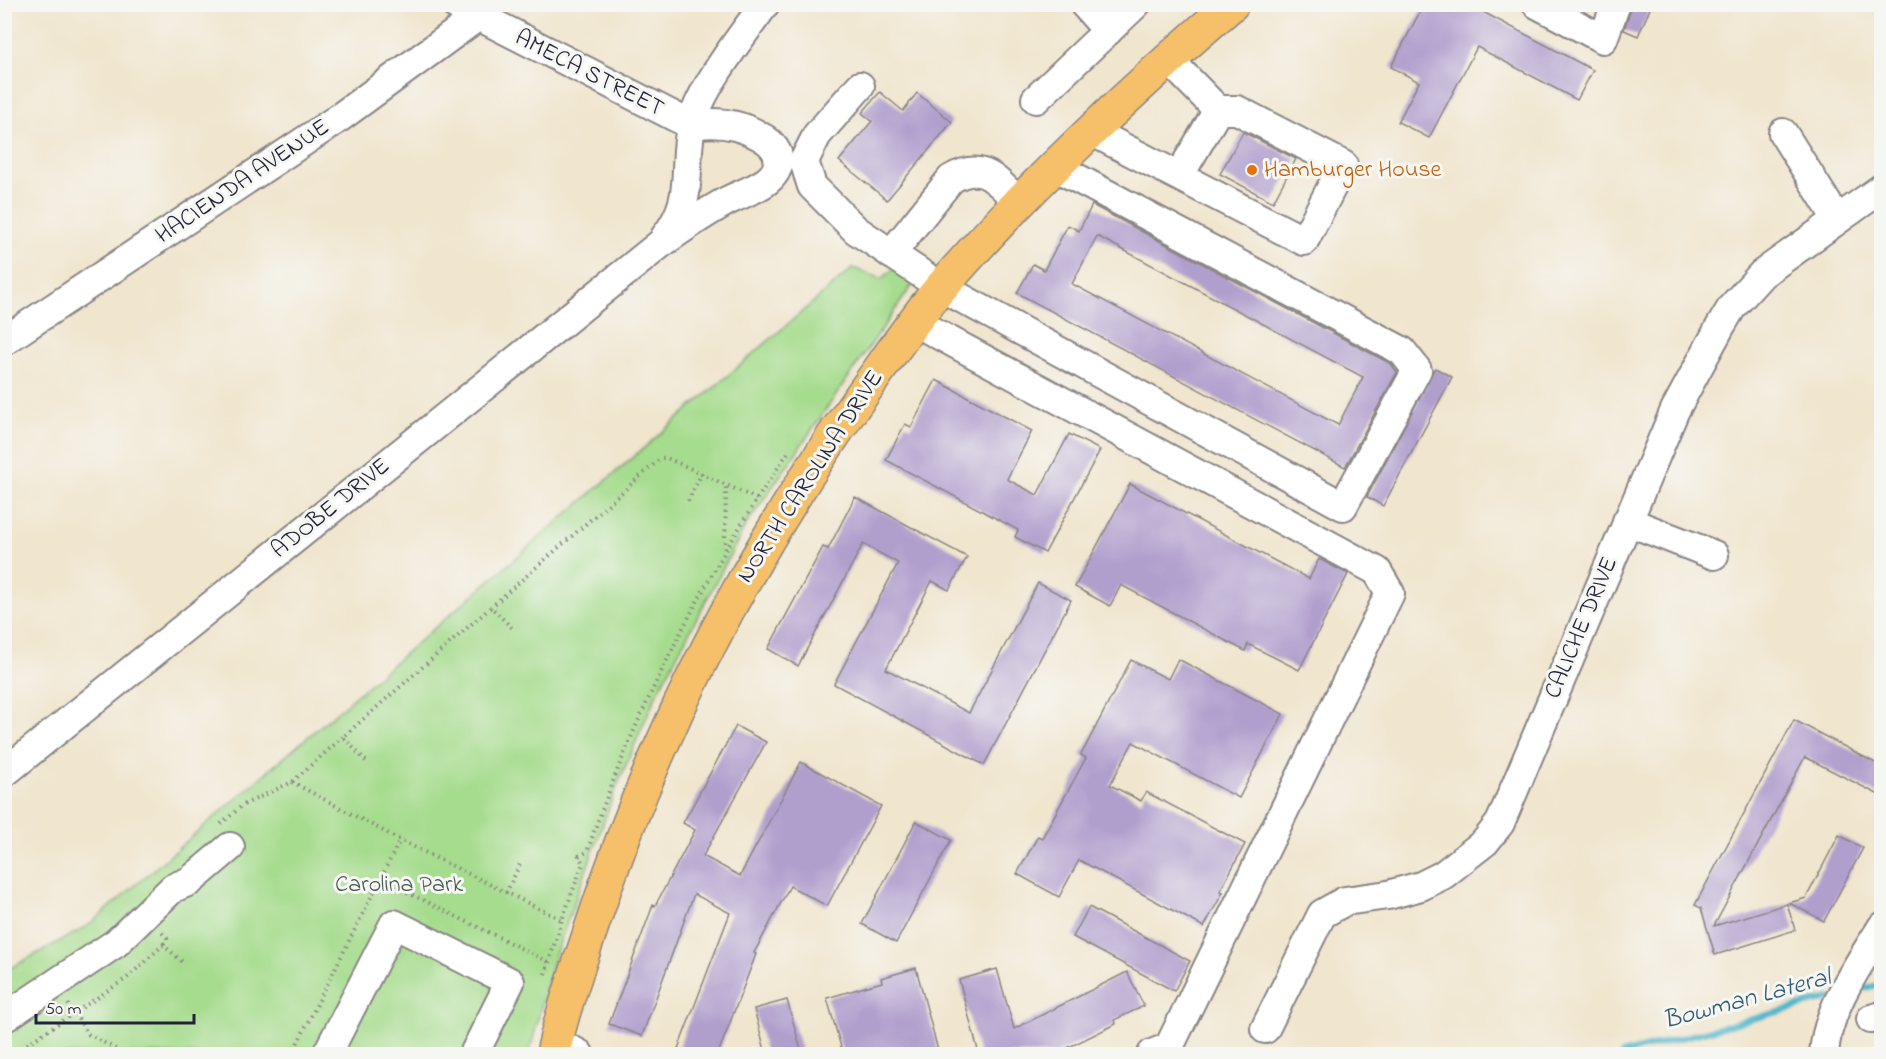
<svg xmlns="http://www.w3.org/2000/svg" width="1886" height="1059" font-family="'Indie Flower',sans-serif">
	<rect width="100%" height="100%" fill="#f6f6f2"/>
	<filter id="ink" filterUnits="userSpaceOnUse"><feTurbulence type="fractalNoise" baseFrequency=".0167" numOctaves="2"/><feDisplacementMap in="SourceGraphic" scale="12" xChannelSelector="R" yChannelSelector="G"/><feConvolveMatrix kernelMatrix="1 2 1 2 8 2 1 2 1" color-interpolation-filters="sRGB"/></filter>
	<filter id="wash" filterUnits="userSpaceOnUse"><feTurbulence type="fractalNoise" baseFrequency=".008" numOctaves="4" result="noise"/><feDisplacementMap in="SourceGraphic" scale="24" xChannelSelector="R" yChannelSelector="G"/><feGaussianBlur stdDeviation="1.35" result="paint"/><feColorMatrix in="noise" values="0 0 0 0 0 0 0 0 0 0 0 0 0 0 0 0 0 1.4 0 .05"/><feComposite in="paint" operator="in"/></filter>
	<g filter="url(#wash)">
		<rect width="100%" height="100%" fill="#f0e5cd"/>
		<path fill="#a6dc8d" stroke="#647f64" stroke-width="1.5" d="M896,266L913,284L746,525L656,695L616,788L553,961L529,1054H5V971L88,926L853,268L882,279Z"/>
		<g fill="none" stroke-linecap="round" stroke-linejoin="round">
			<g stroke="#4cb3ca" stroke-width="6">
				<path d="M1854,991L1882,984"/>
				<path d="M1622,1054L1830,998"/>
			</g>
		</g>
		<g id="blocks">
			<g fill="#b09fcd" fill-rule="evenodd">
				<path d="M1424,4H1468L1593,70L1577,100L1477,47L1429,138L1398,122L1419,82L1391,67Z"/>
				<path d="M1632,4H1652L1638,36L1624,30Z"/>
				<path d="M880,92L903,111L917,93L952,122L887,200L839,161L872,121L862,113Z"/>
				<path d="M1243,132L1296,159L1273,202L1220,174Z"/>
				<path d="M1092,205L1391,364L1397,372L1345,467L1017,293L1033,264L1044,270L1068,225L1079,231ZM1097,236L1363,377L1338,425L1072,284Z"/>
				<path d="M1435,368L1452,377L1383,506L1367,497Z"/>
				<path d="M936,380L1032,431L1007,479L1037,495L1069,434L1100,450L1045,553L1015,537L1018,530L886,460L905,424L911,427Z"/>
				<path d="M1130,484L1309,579L1319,559L1348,574L1299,670L1248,644L1245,651L1121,585L1110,606L1075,587Z"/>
				<path d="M855,497L967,557L949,590L932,581L886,669L969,713L1038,583L1071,600L984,765L834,684L898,563L863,544L798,666L768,649L823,547L828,549Z"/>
				<path d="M1178,659L1283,714L1239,798L1133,742L1110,785L1141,801L1146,792L1245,844L1220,891L1223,892L1204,927L1079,860L1059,897L1017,874L1038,836L1042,838L1086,758L1081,755L1131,660L1168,679Z"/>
				<path d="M1794,720L1881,766V796L1805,757L1714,926L1787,904L1795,930L1715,955L1701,908L1695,905Z"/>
				<path d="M736,726L766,742L703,856L740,876L801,762L881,806L827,906L790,886L754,953L756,954L718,1054H676L730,913L694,894L642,1036L609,1024L653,905L655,906L695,830L683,823Z"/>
				<path d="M916,821L951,840L896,943L862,924Z"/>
				<path d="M1839,835L1863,848L1824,921L1789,903L1806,898Z"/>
				<path d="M1089,907L1190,961L1174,991L1073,937Z"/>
				<path d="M916,968L939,1054H843L827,998L882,982L881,978Z"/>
				<path d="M997,969L1014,1029L1127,972L1144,1006L1114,1020L1116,1024L1055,1054H979L959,980Z"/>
				<path d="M787,1000L802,1054H766L754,1009Z"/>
			</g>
		</g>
	</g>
	<g filter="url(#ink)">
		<use href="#blocks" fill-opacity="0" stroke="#898484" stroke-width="1.5"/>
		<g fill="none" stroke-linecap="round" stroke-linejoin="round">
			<defs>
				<g id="minor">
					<path d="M455,4L691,125"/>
					<path d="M1084,4L1108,31"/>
					<path d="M1537,4L1603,39L1616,4"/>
					<path d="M1168,59L1218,110"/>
					<path d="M860,86L817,135L804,161L812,186L856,230L941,287L1343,506L1417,370L1402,351L1054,166"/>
					<path d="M1036,99L1136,4"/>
					<path d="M1091,131C1162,167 1233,204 1304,241L1343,165L1237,110H1218L1179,176"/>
					<path d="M1783,133L1837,219"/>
					<path d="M665,237C696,198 682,170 691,127C698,91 743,34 765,4"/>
					<path d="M891,254L951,179C984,160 996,181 1019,202"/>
					<path d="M915,322L1377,571L1390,593L1169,1047L1152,1054"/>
					<path d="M4,341L339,118L477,17"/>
					<path d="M1627,521L1714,555"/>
					<path d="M4,773L659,245C680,230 702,215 725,202C739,194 763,188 773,175C786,158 774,143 758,135C737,123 714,121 691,125"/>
					<path d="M4,1018L116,943L173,888L190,881L230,847"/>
					<path d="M1871,1019L1882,1016"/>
					<path d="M1265,1029L1322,914L1345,901L1388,895L1421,886L1443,875L1485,842L1500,823L1675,410L1720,327L1732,307L1762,274L1882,188"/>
					<path d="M556,1042L579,1054"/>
					<path d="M327,1054L394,924L510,982L474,1054"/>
					<path d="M1824,1054C1827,1008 1858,966 1882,927"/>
				</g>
				<path id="major" d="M553,1054C562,1011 578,968 592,926C653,739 743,564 856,403C884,364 911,322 943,285C1032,183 1130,92 1232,4"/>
			</defs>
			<use href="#minor" stroke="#898484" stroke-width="32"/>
			<use href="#major" stroke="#898484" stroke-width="36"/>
			<g stroke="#898484" stroke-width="4" stroke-dasharray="1.5 4.5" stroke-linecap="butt">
				<path d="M757,499L789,451"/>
				<path d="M688,501L702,473"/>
				<path d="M725,549L726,484"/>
				<path d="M366,761L343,737L491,607L513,629"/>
				<path d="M292,782L400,840L562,920L583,863L579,856L587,852C629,728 688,609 757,499L667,458H661L491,607"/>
				<path d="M221,824L243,805L292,782L343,737"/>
				<path d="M380,879L549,962"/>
				<path d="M506,893L520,864"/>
				<path d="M162,933L167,938L163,945"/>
				<path d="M545,974L562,920"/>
				<path d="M68,1004L88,1034L125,1054"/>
				<path d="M12,1054L127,978L163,945L184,963"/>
				<path d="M292,1054L400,840"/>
			</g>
			<use href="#minor" stroke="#fff" stroke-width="28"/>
			<use href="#major" stroke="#f6c06b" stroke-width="33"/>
		</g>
	</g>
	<circle fill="#e8710a" stroke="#f6f6f2" stroke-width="2" cx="1252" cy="170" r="6"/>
	<g text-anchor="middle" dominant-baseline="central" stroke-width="6" stroke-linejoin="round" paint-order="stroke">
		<g font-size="24" fill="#22223b" stroke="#f6f6f2">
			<text transform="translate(589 74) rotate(27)">AMECA STREET</text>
			<text transform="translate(243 182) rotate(-34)">HACIENDA AVENUE</text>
			<text transform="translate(811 477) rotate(-57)">NORTH CAROLINA DRIVE</text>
			<text transform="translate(331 509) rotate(-39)">ADOBE DRIVE</text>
			<text transform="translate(1582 628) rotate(-67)">CALICHE DRIVE</text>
		</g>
		<g font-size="24" fill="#c56008" stroke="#f6f6f2" text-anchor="start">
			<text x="1264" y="170">Hamburger House</text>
		</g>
		<g font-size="24" fill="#4a5a54" stroke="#f6f6f2">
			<text x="399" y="885">Carolina Park</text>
		</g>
		<g font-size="26" font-style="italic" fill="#335c74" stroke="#f6f6f2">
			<text transform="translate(1747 1000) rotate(-15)">Bowman Lateral</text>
		</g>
	</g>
	<rect width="1886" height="1059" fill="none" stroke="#f6f6f2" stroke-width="24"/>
	<path d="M36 1014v9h158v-9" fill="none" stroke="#22223b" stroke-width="3"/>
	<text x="45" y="1014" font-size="18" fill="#22223b" stroke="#f6f6f2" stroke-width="4.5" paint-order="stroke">50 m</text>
</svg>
